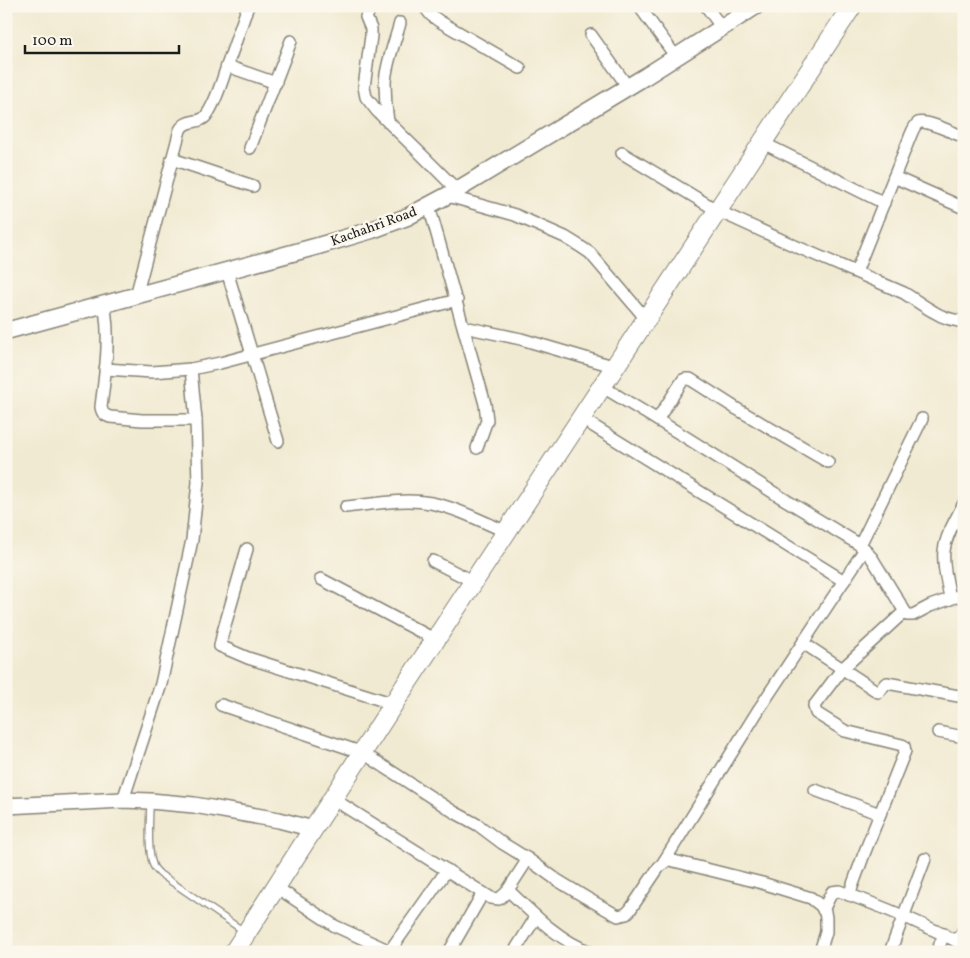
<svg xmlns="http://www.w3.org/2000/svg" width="970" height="958" font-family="Vollkorn,serif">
	<rect width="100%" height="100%" fill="#fbf7ec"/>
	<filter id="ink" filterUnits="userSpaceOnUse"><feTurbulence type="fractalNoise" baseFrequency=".02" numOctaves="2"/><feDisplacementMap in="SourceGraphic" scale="10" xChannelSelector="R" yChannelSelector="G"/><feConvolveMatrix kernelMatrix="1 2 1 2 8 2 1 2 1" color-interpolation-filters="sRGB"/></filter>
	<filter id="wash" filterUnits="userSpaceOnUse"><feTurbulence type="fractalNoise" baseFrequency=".0096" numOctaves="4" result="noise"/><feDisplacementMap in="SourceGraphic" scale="20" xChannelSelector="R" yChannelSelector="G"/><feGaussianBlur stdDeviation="1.12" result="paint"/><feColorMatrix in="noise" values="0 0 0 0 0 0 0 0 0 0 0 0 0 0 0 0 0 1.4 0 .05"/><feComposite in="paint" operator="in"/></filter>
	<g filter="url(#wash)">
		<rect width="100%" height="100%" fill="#f1ead2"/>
	</g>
	<g filter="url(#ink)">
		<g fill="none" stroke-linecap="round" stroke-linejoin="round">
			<defs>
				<path id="service" d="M150,801C150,819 147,849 153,865C154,868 157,871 160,874L245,932"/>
				<g id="minor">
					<path d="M372,6L366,17L371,29V36L364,87L366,97L377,111L420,153L457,190"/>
					<path d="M424,6L431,15L439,21L520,68"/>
					<path d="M639,6L676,57"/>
					<path d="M706,6L722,28"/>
					<path d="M591,35L628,87"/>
					<path d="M227,66L276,83"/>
					<path d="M388,122C386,109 385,97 385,83C386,63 395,42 400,23"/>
					<path d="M763,143L884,203"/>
					<path d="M250,148L291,41"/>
					<path d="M622,153L718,211L795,246L904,293C914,299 923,306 934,312C943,318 953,320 964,322"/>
					<path d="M172,159L253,186"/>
					<path d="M894,177L964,208"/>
					<path d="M448,196L515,215L565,237L578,245L590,253L647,320"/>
					<path d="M429,206L485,404L487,420L477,448"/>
					<path d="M227,271L278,441"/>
					<path d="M856,272L910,137C912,132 914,126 918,123C925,119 956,134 964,137"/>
					<path d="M136,296L180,130C187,117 201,126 208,113C217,99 222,81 227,66C234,46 241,26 248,6"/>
					<path d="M104,304C111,338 105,373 101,407C102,413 104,415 110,417L142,420H196"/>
					<path d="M464,327L521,339L616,367"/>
					<path d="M105,369L152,372L191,369L220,363L457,300"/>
					<path d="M603,387L687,438L779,496L860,545L872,558L907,615H913L930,606L964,594"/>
					<path d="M582,419L844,581"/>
					<path d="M657,420L683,380L686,379H690L737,409L828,462"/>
					<path d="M346,507C374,504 404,498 431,503C457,508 483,522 507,532"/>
					<path d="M860,545L922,419"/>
					<path d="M247,549L223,632L220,646L248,658L394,704"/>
					<path d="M433,561L474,582"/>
					<path d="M321,579L436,640"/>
					<path d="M950,599C948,584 942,566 944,551C946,534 957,518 964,503"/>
					<path d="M803,643L878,692L880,691L885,684L887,683L964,697"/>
					<path d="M221,705L363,753L454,812L478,825L502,843L528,859L557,880L585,897L618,916L626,914L630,910L659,867L666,861L670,860L762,883L811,898L821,906L825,912L826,918V932L820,952"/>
					<path d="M938,732L964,737"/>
					<path d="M815,790L880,814"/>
					<path d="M333,799L491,898L499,899L506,893L528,859"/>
					<path d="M123,800L161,684L192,540L198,482L196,420L191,369"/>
					<path d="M663,863L759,709L865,549"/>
					<path d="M276,887L335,926L390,951"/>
					<path d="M508,890C531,912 560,942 591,952"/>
					<path d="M849,895L864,854L905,751L904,746L902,745L845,731L816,713L814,706L842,669L904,612"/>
					<path d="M823,910L832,892L839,891C881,906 924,924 964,945"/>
					<path d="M956,941L964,930"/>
					<path d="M389,952L447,870"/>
					<path d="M449,952L483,893"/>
					<path d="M514,952L536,917"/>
					<path d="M890,952L925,859"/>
					<path d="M937,952L944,934"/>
				</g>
				<path id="tertiary" d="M6,806L123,800L150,801L194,805L279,820L313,829"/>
				<path id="secondary" d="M6,331L318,246L372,230L407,217L452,193L646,76L756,6"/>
				<path id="trunk" d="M234,952L405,686L852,6"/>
			</defs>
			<use href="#service" stroke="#868377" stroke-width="8"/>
			<use href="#minor" stroke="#868377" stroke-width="14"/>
			<use href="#tertiary" stroke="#868377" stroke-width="18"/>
			<use href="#secondary" stroke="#868377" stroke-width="19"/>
			<use href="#trunk" stroke="#868377" stroke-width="21"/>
			<use href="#service" stroke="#fff" stroke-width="5.5"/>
			<use href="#minor" stroke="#fff" stroke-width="11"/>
			<use href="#tertiary" stroke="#fff" stroke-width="15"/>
			<use href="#secondary" stroke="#fff" stroke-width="16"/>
			<use href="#trunk" stroke="#fff" stroke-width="19"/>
		</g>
	</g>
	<g text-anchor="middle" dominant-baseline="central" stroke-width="5" stroke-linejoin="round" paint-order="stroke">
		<g font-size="14" fill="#1c1c1c" stroke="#fbf7ec">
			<text transform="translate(374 227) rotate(-20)">Kachahri Road</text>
		</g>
	</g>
	<rect width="970" height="958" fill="none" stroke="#fbf7ec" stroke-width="25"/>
	<path d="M25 45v8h154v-8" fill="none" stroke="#1c1c1c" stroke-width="2.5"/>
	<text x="32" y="45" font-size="15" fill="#1c1c1c" stroke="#fbf7ec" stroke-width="4" paint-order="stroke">100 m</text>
</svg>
